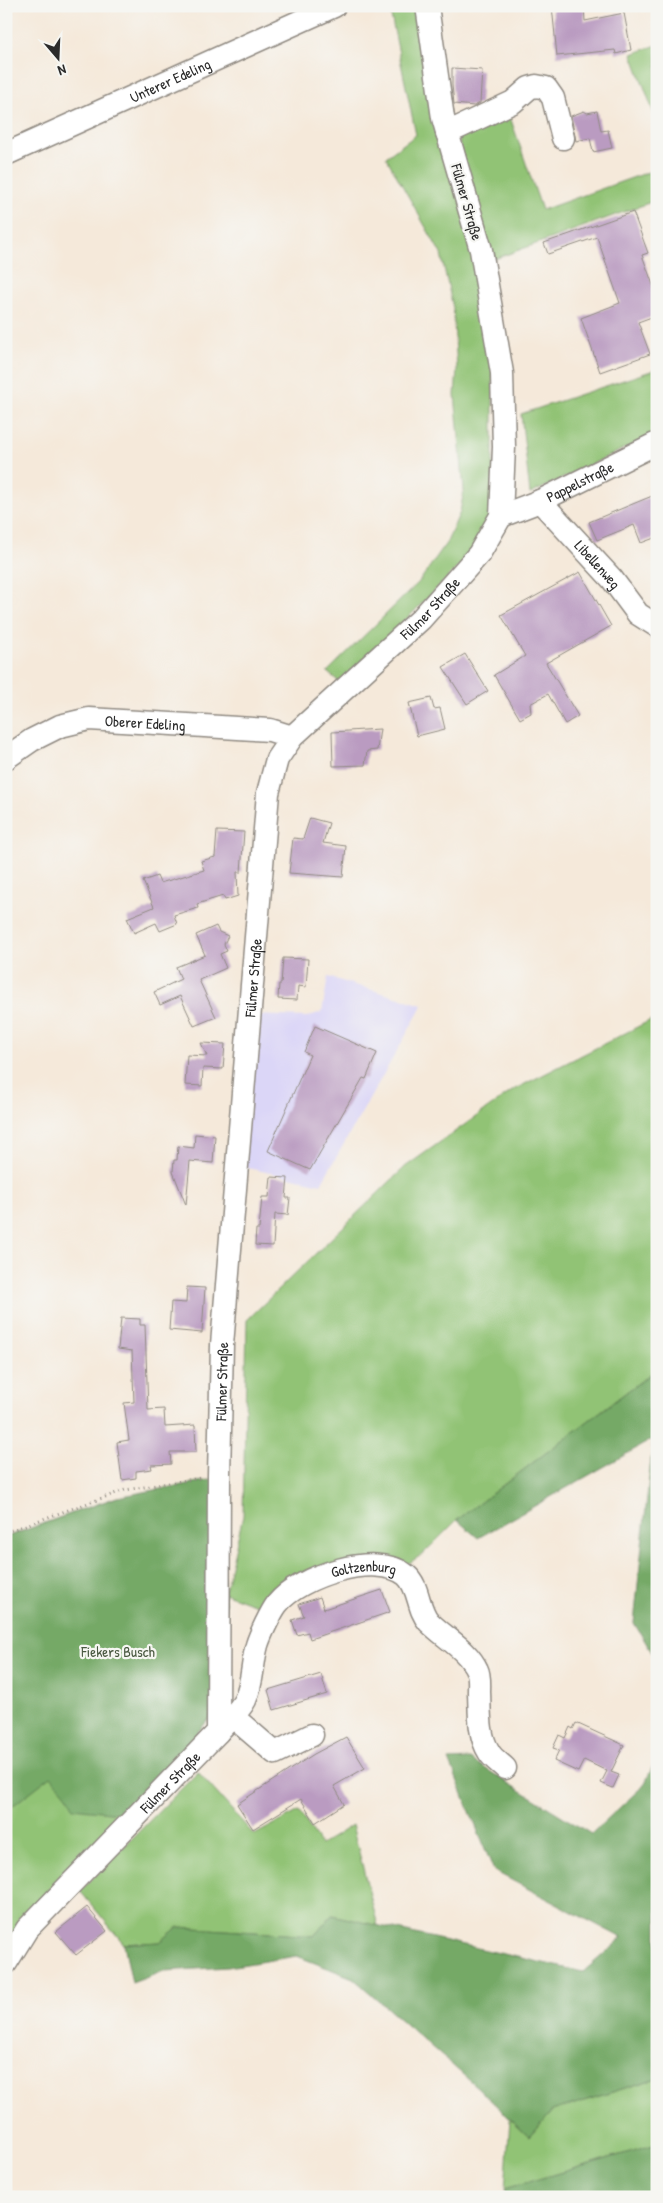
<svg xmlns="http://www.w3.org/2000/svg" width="663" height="2203" font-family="'Patrick Hand',sans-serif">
	<rect width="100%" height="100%" fill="#f6f6f2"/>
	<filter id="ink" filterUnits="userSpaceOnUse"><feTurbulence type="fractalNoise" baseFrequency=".02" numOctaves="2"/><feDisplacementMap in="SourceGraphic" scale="10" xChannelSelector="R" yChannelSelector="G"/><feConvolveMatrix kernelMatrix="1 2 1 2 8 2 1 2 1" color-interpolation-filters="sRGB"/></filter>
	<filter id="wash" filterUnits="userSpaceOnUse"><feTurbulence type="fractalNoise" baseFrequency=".0096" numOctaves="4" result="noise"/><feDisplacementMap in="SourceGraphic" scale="20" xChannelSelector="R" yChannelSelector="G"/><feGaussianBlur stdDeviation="1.12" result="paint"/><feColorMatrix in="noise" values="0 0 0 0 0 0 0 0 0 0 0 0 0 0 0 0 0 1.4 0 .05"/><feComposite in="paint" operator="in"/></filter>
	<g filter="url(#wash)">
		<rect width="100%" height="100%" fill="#f5e9da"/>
		<path fill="#dbd6f7" d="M328,977L423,1005L321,1184L243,1167L255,1015L306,1017L322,1012Z"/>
		<g fill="#91c374" stroke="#5e7750">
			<path d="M389,6H422L473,251L493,373V516L472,553L342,684L327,672L419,582L447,542L460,512L464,490L455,395L457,369L453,308L441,254L386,157L416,135Z"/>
			<path d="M657,45V122L632,54Z"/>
			<path d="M508,111L542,210L657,169V200L489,261L457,134Z"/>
			<path d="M657,367V433L530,494L521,414L651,371Z"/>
			<path d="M651,1020L657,1038V1369L457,1520L423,1554L406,1565L384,1558L267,1609L224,1593L233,1691L128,1814L24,1915L6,1944V1537L117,1497L225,1591L243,1516L247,1320L405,1167L515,1089Z"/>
			<path d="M198,1772L254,1835L299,1811L321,1845L352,1825L378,1926L332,1915L314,1936L178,1927L160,1942L124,1944L80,1891Z"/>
			<path d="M657,2078V2144L505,2189L510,2119L529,2137L552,2111Z"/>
		</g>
		<g fill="#74a966" stroke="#506a48">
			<path d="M657,1369V1661L634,1623L653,1439L478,1538L457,1520Z"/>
			<path d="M214,1479L233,1691L128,1814L73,1808C70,1795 59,1787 51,1776L6,1811V1537L117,1497Z"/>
			<path d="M657,1757V2078L552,2111L529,2137L477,2087L353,1978L297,1956L228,1967L164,1971L132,1983L124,1944L160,1942L178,1927L314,1936L332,1915L583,1972L622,1938L494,1871L449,1760L470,1759L591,1834L644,1785Z"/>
			<path d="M657,2144V2197H507L505,2189Z"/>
		</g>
		<g id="blocks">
			<g fill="#ba9bc1">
				<path d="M552,6H584L585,21L624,13L631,50L616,54L615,50L557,56Z"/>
				<path d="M452,68L482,70L480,103L474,106L454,104L452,85Z"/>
				<path d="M584,111L587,113L597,111L601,131L608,130L612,148L593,152L590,138L576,141L571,116Z"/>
				<path d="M633,212L648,253L642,255L657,296V315L638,322L650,354L600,372L581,318L620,303L597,237L548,254L544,243Z"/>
				<path d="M657,494V537L641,543L634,525L597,540L589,522Z"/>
				<path d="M580,572L611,626L546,663L578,716L565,724L548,694L530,704L531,713L520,719L494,675L525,656L501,615Z"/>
				<path d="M465,654L488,691L467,704L443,667Z"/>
				<path d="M431,698L434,709L440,708L445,729L417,736L409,703Z"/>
				<path d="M380,729L377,750L367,751L365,765L333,766L332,732Z"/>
				<path d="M310,818L329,823L323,843L346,846L343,877L289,873L293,838L303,839Z"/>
				<path d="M217,831L244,832L241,872H237L238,896L225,900L223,896L197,904L198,908L174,915L177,924L160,931L156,923L134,933L127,918L154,907L143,881L157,876L160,883L204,870L201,861L215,857Z"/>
				<path d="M216,926L219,932L228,936L224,944L227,951L220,954L226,968L199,980L216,1017L194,1026L180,996L160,1005L154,992L181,979L176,967L205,955L196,935Z"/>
				<path d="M283,958L308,959L306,987L298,986L297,1000L278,999L279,984H281Z"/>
				<path d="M315,1026L377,1053L366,1079L363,1078L310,1170L268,1151L310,1055L304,1052Z"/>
				<path d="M201,1043L225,1044L223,1069L203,1068L202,1086L185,1085L187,1055L207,1056Z"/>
				<path d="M195,1134L215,1136L213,1163L190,1161L186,1205L173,1172L174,1160H177L178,1146L194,1148Z"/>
				<path d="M271,1177L288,1178L286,1198H290L288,1215L275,1214L273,1246L255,1245L256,1229H259L262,1197H269Z"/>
				<path d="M187,1287L205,1288L202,1333L169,1330L171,1302L186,1303Z"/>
				<path d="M121,1318L140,1319V1325H145L148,1410L164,1409L165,1427L195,1425L196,1452H170L171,1464L151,1465L152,1469L136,1471V1478L122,1480L117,1442L129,1440L124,1403L134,1402L132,1351L118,1349Z"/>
				<path d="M382,1590L390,1612L310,1639L308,1632L297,1635L292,1620L304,1616L299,1604L320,1597L324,1609Z"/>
				<path d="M321,1674L327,1694L274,1710L268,1690Z"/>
				<path d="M576,1723L624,1745L611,1772L619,1775L613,1788L601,1783L607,1771L584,1760L578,1772L554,1761L559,1750L553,1748L559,1735L565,1738L570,1727L573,1729Z"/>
				<path d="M346,1737L365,1768L334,1786L344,1804L315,1823L301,1799L253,1829L237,1804L314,1754Z"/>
				<path d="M87,1907L107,1931L76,1955L56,1932Z"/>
			</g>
		</g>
	</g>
	<g filter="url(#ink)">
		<use href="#blocks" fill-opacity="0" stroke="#908a82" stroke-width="1"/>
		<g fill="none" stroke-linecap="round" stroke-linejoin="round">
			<defs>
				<g id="minor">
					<path d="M447,133L513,102L529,88L536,86L546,88L553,98L563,138"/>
					<path id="s1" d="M6,154L334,6"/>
					<path id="s2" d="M540,501L612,579L638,614L657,626"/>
					<path id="s3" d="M501,516L540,501L657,443"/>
					<path id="s4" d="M6,758L32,740L60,726L89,719L270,730L292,737"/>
					<path d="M232,1716L275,1753L312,1735"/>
					<path id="s5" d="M218,1732C226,1722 239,1712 245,1700C253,1683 252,1663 257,1645C260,1635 271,1612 277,1604C299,1576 376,1551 406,1575C420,1587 417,1609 429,1622C445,1638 468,1650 477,1670C480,1676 479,1685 479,1692C480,1711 478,1735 489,1752C492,1758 500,1763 505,1768"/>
					<path id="s6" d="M6,1963L27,1929L218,1732L219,1475L222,1345L268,793L277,759L292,737L421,619L479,554L501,516L504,447L502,373L481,250L443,118L427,6"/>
				</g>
			</defs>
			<use href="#minor" stroke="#908a82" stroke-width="25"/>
			<path stroke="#908a82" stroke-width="3" stroke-dasharray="1 4" stroke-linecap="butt" d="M6,1532L125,1490L201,1478"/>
			<use href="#minor" stroke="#fff" stroke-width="22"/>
		</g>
	</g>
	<g text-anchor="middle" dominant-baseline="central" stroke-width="4.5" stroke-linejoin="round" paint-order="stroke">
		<g font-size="15" fill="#2b2b2b" stroke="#f6f6f2">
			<text stroke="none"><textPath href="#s1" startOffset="180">Unterer Edeling</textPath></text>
			<text transform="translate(467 202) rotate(74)">Fülmer Straße</text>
			<text stroke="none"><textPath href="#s3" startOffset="86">Pappelstraße</textPath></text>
			<text stroke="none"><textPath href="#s2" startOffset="86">Libellenweg</textPath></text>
			<text stroke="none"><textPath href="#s6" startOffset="1506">Fülmer Straße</textPath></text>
			<text stroke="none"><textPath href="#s4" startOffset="149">Oberer Edeling</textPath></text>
			<text stroke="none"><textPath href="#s6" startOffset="1070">Fülmer Straße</textPath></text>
			<text stroke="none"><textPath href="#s6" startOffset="665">Fülmer Straße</textPath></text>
			<text stroke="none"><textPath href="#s5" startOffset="241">Goltzenburg</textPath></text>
			<text stroke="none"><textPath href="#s6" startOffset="245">Fülmer Straße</textPath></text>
		</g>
		<g font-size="15" fill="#4a5941" stroke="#f6f6f2">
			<text x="118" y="1651">Fiekers Busch</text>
		</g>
	</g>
	<rect width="663" height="2203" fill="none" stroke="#f6f6f2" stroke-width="25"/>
	<g transform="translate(58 58) rotate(161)" stroke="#f6f6f2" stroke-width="4" paint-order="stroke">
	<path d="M0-4L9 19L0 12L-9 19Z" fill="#2b2b2b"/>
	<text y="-8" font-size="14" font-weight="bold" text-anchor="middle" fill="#2b2b2b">N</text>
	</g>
</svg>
